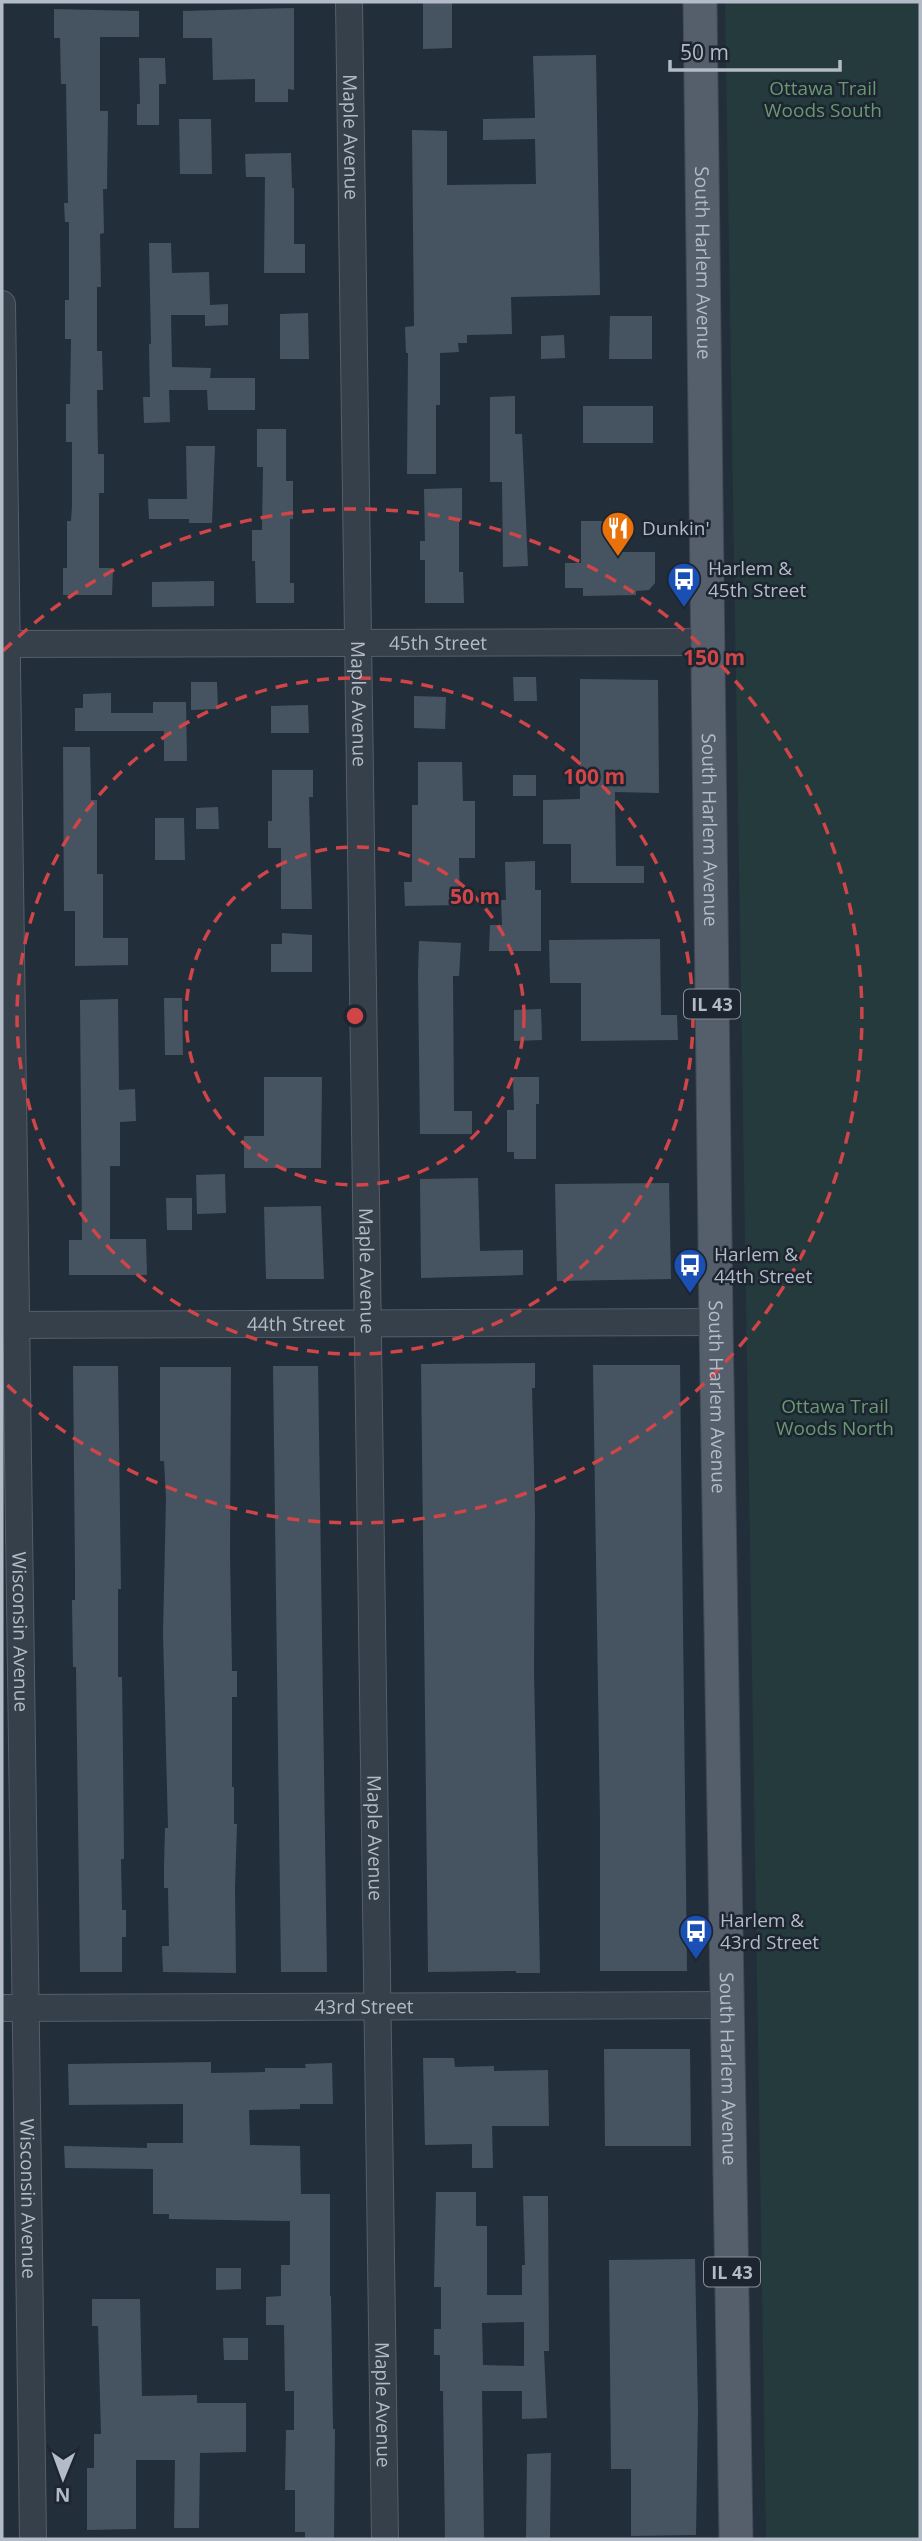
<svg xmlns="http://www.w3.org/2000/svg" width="922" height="2541" font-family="'Open Sans',sans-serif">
	<rect width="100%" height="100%" fill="#232e3b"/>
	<path fill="#253a3c" d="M725,2H920V2539H766Z"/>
	<g fill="#465462" fill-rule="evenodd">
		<path d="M423,3H452V48L423,49Z"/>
		<path d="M294,8V90L288,89V102H255V79L213,80L212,38H183V11Z"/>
		<path d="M54,9L139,11V37H100V111H108L107,189H103L104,233L100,234L101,287H97V351H102L103,390H97L98,454H104V493H99V568H113L112,595H63V568H67V521H71L72,506V442H66V404H70L71,339H65V300H69V222H65L64,203H68L66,84H61L60,38H54Z"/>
		<path d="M596,55L600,295L511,297L512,334L467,335V343H458L459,352L440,353V405H436V474H407L408,353H406L405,327L414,326L412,130L447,131V185L536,184L535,139L483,140V119L535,118L533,56Z"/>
		<path d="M139,58H165L166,84H159V125H137V104H140Z"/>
		<path d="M179,119H211L212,174H180Z"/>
		<path d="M291,153L292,188H294V244H305V273H264L265,177H246L245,154Z"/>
		<path d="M149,243H171L172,273L209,272L210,305L228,304V325L205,326V315H171L172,367L211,368L210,378H255V410H208L207,390H169L170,422L144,423L143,397H150L149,344H151Z"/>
		<path d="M308,313L309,359H280V314Z"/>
		<path d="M610,316H652V359H609Z"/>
		<path d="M564,335L565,358L541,359V336Z"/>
		<path d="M515,396V434H522L528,566L503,567L502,482H490V397Z"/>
		<rect x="583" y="406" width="70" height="37"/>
		<path d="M257,429H286V481H293V519H290V583H294V603H256L255,561H252V530H262L263,467H257Z"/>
		<path d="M186,446H215L212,523H189V519H149L148,499H187Z"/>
		<path d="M462,488V520H459V572H463L464,603H425V560H420V541H425L424,489Z"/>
		<path d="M581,521H619V552H655V583L649,590L636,591V595L583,596V588H565V563H581Z"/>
		<path d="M214,581V606L152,607V582Z"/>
		<path d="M513,677H536L537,701H514Z"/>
		<path d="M580,679L658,680L659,793L615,792L616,866H644V883H571V844H543V800L580,799Z"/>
		<path d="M191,682H217L218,709L191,710Z"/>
		<path d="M111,693V713H153V702H186L187,761H164V731H75V708H83V694Z"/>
		<path d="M414,696L446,697L445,729L414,728Z"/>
		<path d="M308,705L309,733H271V706Z"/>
		<path d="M63,747H90L91,800H97V874H103V938H128V965L75,966V911H64Z"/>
		<path d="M418,762H462L463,801H475V858H459L460,905L405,906L404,882H412V805H418Z"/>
		<path d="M272,770H313V797H309L312,909H281V848H268V821H272Z"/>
		<rect x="513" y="775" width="23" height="21"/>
		<path d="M218,807L219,829H196V808Z"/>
		<path d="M155,818H184L185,860H155Z"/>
		<path d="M535,861V890H541V951H489L490,925H502L501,900H506L505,862Z"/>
		<path d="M282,933L312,935V972H271V944H282Z"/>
		<path d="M660,939L661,1015H677L678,1040L581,1041V983H550L549,940Z"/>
		<path d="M419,941L461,943L459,976H453L454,1111H472V1134H420L418,975Z"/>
		<path d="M164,998H182L183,1055H165Z"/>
		<path d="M118,999L119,1090L135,1089L136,1121L120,1122V1166H110V1239H146L147,1275H69V1240H82L80,1000Z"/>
		<path d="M541,1009L542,1040L514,1041V1010Z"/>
		<path d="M264,1077H322L321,1168H244V1136H264Z"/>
		<path d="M513,1077H539V1104H536V1159H514V1152H507V1110H514Z"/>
		<path d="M225,1174L226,1213L197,1214L196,1175Z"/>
		<path d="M478,1178L480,1251L523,1250V1275L421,1278L420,1179Z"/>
		<path d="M669,1183L671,1279L557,1281L555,1184Z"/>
		<path d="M166,1198H192V1230H167Z"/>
		<path d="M321,1206L324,1279H266L264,1207Z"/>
		<path d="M535,1363V1388H532L535,1513L534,1670L540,1973H516V1971L428,1972L421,1364Z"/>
		<path d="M593,1365H680L687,1971H600V1819Z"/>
		<path d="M73,1366H118L121,1589H118V1677H122L123,1755L124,1859H121L122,1910H126V1937H122V1972H80L76,1667H73L72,1600H75V1567Z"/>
		<path d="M273,1366H318L327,1972H281Z"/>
		<path d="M160,1367H231L230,1555L232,1671H237V1697H232V1787H234V1824H237L235,1888L236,1973L163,1972L162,1946H169L168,1888H164V1866L165,1828H168L163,1633L166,1499L164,1461H160Z"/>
		<path d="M604,2049H690L691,2146H605Z"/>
		<path d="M423,2058H454L455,2067L494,2066V2071L548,2070L549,2126H492L493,2168H472V2144L425,2145Z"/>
		<path d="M211,2062V2073L265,2072V2068H306L305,2064L332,2063L333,2104H300V2109L249,2110L250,2145L300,2146L301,2194H330V2296H331L333,2429H335L334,2539H305V2532H295V2490H285L286,2430H294V2391H285L284,2325H266V2297L281,2296V2265H290V2221L169,2219V2214H153V2169L65,2168L64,2146L147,2148V2143H183V2104L69,2105L68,2064Z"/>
		<path d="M436,2192H476V2226H487V2295H522V2265H525L523,2196H548L549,2351H544L547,2418L522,2419V2391H482L484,2539H445L443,2391H440V2355H434V2329H441V2287H434ZM524,2322V2366L483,2365L482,2323Z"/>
		<path d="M695,2259L698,2410L696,2535L631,2536V2469H611L609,2260Z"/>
		<path d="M216,2268H241V2289L216,2290Z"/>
		<path d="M92,2299H140L142,2396L197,2395V2403H246V2452L200,2453L199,2528H174L175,2460H136V2529L87,2530V2468H94V2434H101L98,2326H92Z"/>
		<path d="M223,2338H248V2360H224Z"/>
		<path d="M551,2453L550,2539H526L527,2454Z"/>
	</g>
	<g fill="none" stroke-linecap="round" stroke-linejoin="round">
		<defs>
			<g id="minor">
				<path id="s1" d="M349,2L385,2539"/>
				<path id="s2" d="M2,304L33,2539"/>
				<path id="s3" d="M2,644L707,642"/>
				<path id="s4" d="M2,1325L716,1322"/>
				<path id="s5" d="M2,2008L728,2005"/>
			</g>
			<g id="major">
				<path id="s6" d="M700,2L716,1322L736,2539"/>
			</g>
		</defs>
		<use href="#minor" stroke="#555e69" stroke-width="28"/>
		<use href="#major" stroke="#404954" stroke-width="35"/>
		<use href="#minor" stroke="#36404b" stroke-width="26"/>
		<use href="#major" stroke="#545f6b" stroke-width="33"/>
	</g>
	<g fill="none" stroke="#cf4548" stroke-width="3.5" stroke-dasharray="12 9">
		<circle cx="355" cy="1016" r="169"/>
		<circle cx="355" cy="1016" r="338"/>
		<path d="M3 651A507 507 0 1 1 3 1381"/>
	</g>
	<defs>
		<symbol id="restaurant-pin" viewBox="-11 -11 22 30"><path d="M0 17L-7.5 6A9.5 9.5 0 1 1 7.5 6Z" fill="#e8710a" stroke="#1c2530"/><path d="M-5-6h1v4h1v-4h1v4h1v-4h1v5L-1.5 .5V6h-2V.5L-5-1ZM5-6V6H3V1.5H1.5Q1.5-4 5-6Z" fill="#fff"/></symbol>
		<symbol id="bus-pin" viewBox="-11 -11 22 30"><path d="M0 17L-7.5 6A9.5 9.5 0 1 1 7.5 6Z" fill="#1a4fb4" stroke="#1c2530"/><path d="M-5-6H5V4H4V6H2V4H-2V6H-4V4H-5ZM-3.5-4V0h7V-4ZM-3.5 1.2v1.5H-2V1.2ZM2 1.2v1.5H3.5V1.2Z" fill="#fff"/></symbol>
	</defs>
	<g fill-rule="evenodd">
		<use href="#restaurant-pin" x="599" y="509" width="38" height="52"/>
		<use href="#bus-pin" x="665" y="560" width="38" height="52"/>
		<use href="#bus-pin" x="671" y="1246" width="38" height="52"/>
		<use href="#bus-pin" x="677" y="1912" width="38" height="52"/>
	</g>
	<g text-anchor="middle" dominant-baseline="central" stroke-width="5" stroke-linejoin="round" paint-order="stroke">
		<g fill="#1c2530" stroke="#858e9a" stroke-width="2">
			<rect x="684" y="989.5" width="56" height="29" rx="5"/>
			<rect x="704" y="2257.5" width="56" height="29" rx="5"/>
		</g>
		<g font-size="18" font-weight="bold" fill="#b2bbc7">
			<text x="712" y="1004">IL 43</text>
			<text x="732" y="2272">IL 43</text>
		</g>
		<g font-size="19" fill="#699871" stroke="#1c2530">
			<text x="823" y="88">Ottawa Trail<tspan x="823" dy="22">Woods South</tspan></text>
			<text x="835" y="1406">Ottawa Trail<tspan x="835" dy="22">Woods North</tspan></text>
		</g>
		<g font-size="19" fill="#b2bbc7" stroke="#1c2530">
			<text stroke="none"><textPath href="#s1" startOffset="135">Maple Avenue</textPath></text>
			<text stroke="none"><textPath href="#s6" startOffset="261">South Harlem Avenue</textPath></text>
			<text stroke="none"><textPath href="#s3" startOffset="436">45th Street</textPath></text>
			<text stroke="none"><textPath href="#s1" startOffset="702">Maple Avenue</textPath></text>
			<text stroke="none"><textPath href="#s6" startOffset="828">South Harlem Avenue</textPath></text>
			<text stroke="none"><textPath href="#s1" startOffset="1269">Maple Avenue</textPath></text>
			<text stroke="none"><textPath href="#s4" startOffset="294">44th Street</textPath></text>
			<text stroke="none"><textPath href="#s6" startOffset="1395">South Harlem Avenue</textPath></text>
			<text stroke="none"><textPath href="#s2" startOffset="1328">Wisconsin Avenue</textPath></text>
			<text stroke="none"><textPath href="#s1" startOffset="1836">Maple Avenue</textPath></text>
			<text stroke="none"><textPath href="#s5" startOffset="362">43rd Street</textPath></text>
			<text stroke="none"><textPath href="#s6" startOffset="2067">South Harlem Avenue</textPath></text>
			<text stroke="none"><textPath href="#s2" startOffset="1895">Wisconsin Avenue</textPath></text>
			<text stroke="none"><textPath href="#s1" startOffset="2403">Maple Avenue</textPath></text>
		</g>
		<g font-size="19" fill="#b2bbc7" stroke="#1c2530" text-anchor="start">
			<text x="642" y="528">Dunkin'</text>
			<text x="708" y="568">Harlem &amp;<tspan x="708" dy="22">45th Street</tspan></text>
			<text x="714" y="1254">Harlem &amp;<tspan x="714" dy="22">44th Street</tspan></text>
			<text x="720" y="1920">Harlem &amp;<tspan x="720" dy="22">43rd Street</tspan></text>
		</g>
	</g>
	<circle cx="355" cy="1016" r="10" fill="#cf4548" stroke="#1c2530" stroke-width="3.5"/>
	<g font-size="21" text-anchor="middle" font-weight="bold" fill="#cf4548" stroke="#1c2530" stroke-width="5" stroke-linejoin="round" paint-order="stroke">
		<text x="714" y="665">150 m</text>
		<text x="594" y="784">100 m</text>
		<text x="475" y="904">50 m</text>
	</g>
	<rect width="922" height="2541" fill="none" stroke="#b2bbc7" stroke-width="7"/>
	<g transform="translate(63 2478) rotate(181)" stroke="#1c2530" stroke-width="5" paint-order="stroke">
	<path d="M0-5L12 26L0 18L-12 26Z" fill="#b2bbc7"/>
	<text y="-10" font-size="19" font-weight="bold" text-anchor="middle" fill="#b2bbc7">N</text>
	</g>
	<path d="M670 60v10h170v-10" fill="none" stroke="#b2bbc7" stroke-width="3.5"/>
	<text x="680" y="60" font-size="21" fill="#b2bbc7" stroke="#1c2530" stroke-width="5" paint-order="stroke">50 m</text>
</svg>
